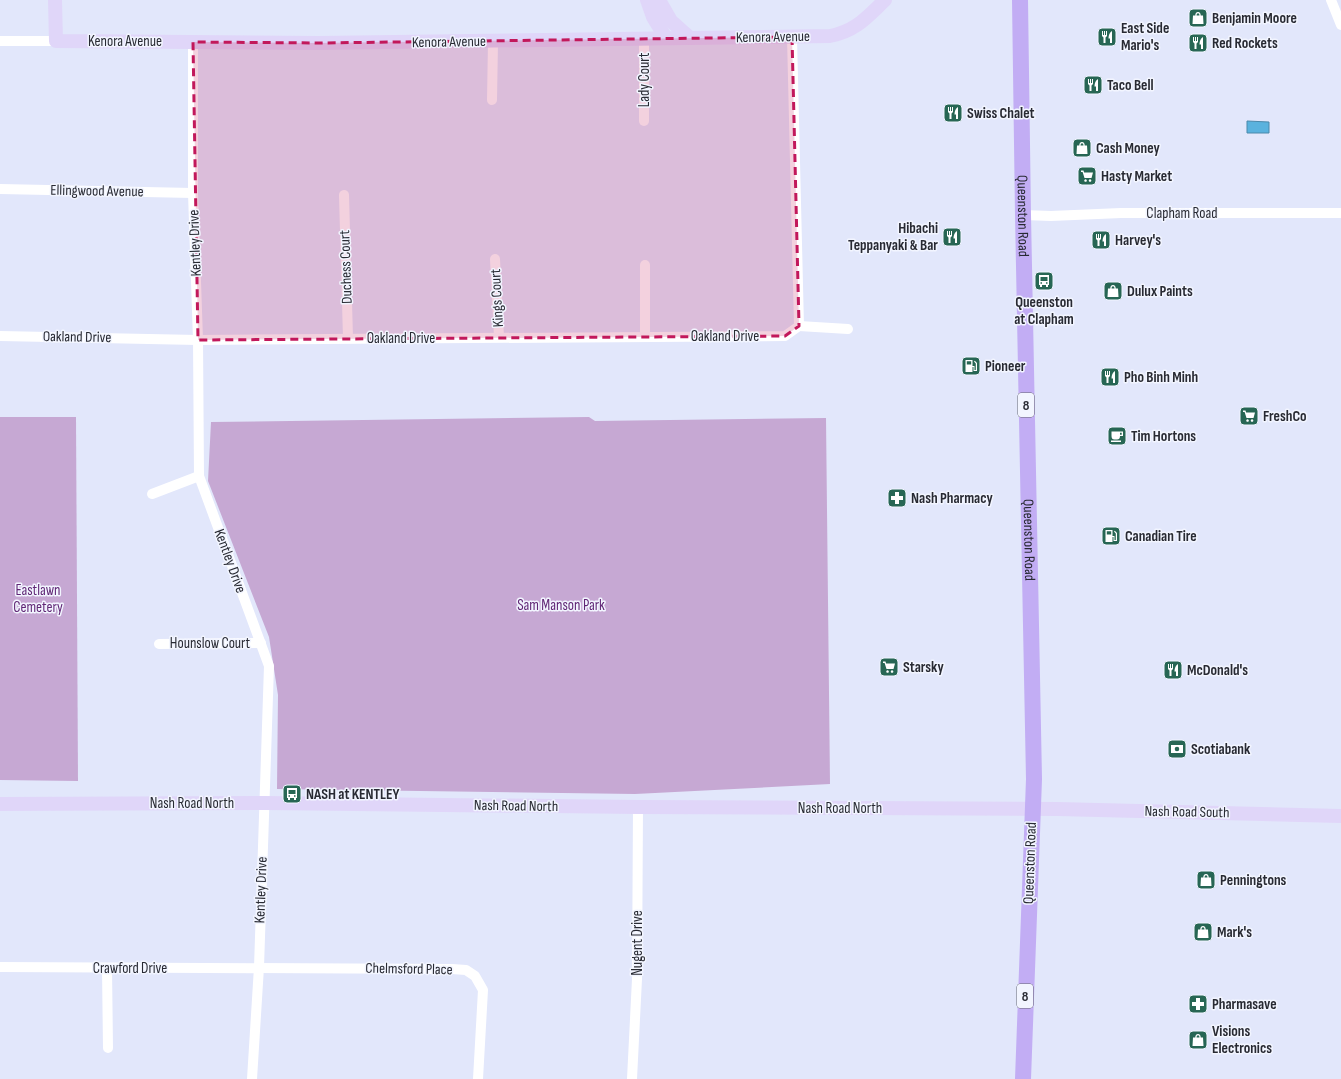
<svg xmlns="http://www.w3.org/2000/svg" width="1341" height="1079" font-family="'Sofia Sans Condensed',sans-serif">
	<rect width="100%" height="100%" fill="#e2e7fb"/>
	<g fill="#c6a8d3">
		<path d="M0,417H76L78,781L0,780Z"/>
		<path d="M589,417L595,421L826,418L830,784L635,794L277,789L278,695L269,637L208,481L211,422Z"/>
	</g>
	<path fill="#5ab2de" stroke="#4b89ab" d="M1247,121L1269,122V133H1247Z"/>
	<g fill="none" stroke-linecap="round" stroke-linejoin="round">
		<g stroke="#fff" stroke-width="10">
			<path d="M1331,0L1341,25"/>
			<path d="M0,41H56"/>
			<path d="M193,42V193L198,340L199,476L269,666L259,967L252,1079"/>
			<path d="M492,100L493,42"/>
			<path d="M644,121V40"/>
			<path d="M0,189L193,193"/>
			<path d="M344,195L348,338"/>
			<path d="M1023,215L1051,216L1121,213H1341"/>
			<path d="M495,259L499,337"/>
			<path d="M645,265V336"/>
			<path d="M799,326L848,329"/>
			<path d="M0,336L198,340L785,336L799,326L792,37"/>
			<path d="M152,494L199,476"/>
			<path d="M159,644L261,643"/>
			<path d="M0,967L452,969L466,970L475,976L483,990L478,1079"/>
			<path d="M107,968L108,1048"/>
			<path d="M632,1079L637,979L638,807"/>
		</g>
		<g stroke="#e0d6f9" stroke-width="14">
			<path d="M55,0L56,41L318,43L830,36C856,31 867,17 885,0"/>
			<path d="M647,0L653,17L666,38"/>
			<path d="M659,0L671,21L690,38"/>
			<path d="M0,804L264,803L638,807L1057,809L1341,816"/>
		</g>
		<path stroke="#c2adf4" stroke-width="16" id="s1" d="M1020,0L1023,215L1034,779L1023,1079"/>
	</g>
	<path fill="#c2185b" fill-opacity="0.2" stroke="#c2185b" stroke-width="3" stroke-dasharray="8 5" stroke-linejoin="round" d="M792,37L799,326L785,336L198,340L193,42L318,43Z"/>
	<defs>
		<symbol id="shop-square" viewBox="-11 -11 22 22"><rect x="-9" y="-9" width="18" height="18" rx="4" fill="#276654" stroke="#f2f5ff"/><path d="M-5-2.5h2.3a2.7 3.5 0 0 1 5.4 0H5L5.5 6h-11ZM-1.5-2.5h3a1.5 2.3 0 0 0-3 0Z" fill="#fff"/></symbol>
		<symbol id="restaurant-square" viewBox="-11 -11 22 22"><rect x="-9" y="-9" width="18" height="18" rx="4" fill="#276654" stroke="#f2f5ff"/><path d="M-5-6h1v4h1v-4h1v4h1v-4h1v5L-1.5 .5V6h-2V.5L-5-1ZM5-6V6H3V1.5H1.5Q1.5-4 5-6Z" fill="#fff"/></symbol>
		<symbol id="supermarket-square" viewBox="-11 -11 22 22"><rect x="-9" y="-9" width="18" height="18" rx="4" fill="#276654" stroke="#f2f5ff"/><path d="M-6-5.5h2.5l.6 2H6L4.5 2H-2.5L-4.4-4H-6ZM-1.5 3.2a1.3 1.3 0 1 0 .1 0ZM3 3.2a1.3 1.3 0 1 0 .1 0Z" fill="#fff"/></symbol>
		<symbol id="bus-square" viewBox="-11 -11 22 22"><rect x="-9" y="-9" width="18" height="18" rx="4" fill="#276654" stroke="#f2f5ff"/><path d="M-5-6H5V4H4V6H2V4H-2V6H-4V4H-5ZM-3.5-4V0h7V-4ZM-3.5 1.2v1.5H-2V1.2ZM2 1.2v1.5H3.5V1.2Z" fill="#fff"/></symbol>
		<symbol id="fuel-square" viewBox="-11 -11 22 22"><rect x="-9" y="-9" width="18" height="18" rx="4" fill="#276654" stroke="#f2f5ff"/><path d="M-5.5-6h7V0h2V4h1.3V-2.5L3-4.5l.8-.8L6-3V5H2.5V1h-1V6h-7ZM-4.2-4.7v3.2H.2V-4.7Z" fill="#fff"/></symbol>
		<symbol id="cafe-square" viewBox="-11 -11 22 22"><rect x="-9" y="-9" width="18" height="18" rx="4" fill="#276654" stroke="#f2f5ff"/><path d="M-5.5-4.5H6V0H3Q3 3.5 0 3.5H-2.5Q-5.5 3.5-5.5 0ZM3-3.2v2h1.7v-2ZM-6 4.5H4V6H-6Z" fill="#fff"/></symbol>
		<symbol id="pharmacy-square" viewBox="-11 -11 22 22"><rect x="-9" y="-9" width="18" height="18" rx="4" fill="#276654" stroke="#f2f5ff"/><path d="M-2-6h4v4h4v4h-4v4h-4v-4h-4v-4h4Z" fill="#fff"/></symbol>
		<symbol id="bank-square" viewBox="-11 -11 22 22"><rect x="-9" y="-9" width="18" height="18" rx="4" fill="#276654" stroke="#f2f5ff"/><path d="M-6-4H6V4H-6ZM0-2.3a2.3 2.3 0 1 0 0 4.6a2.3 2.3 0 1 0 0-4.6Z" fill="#fff"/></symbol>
	</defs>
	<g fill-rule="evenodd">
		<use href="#shop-square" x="1187" y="7" width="22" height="22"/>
		<use href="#restaurant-square" x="1096" y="26" width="22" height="22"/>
		<use href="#restaurant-square" x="1187" y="32" width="22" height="22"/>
		<use href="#restaurant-square" x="1082" y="74" width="22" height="22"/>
		<use href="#restaurant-square" x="942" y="102" width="22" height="22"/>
		<use href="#shop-square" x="1071" y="137" width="22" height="22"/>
		<use href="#supermarket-square" x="1076" y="165" width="22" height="22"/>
		<use href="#restaurant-square" x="941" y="226" width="22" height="22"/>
		<use href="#restaurant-square" x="1090" y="229" width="22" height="22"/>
		<use href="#bus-square" x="1033" y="270" width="22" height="22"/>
		<use href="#shop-square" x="1102" y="280" width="22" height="22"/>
		<use href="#fuel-square" x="960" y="355" width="22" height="22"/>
		<use href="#restaurant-square" x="1099" y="366" width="22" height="22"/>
		<use href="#supermarket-square" x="1238" y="405" width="22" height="22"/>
		<use href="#cafe-square" x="1106" y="425" width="22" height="22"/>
		<use href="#pharmacy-square" x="886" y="487" width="22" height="22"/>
		<use href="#fuel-square" x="1100" y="525" width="22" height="22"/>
		<use href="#supermarket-square" x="878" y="656" width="22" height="22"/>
		<use href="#restaurant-square" x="1162" y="659" width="22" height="22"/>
		<use href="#bank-square" x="1166" y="738" width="22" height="22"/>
		<use href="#bus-square" x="281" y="783" width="22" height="22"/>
		<use href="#shop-square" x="1195" y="869" width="22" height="22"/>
		<use href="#shop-square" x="1192" y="921" width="22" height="22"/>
		<use href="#pharmacy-square" x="1187" y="993" width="22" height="22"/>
		<use href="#shop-square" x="1187" y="1029" width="22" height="22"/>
	</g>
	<g text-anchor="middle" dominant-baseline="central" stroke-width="3" stroke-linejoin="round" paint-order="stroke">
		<g fill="#f2f5ff" stroke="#656770" stroke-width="1">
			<rect x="1018" y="393" width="16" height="24" rx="3"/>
			<rect x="1017" y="984" width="16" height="24" rx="3"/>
		</g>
		<g font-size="14" font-weight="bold" fill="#282a33">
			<text x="1026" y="405">8</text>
			<text x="1025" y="996">8</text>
		</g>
		<g font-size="15" font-weight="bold" fill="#282a33" stroke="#f2f5ff" text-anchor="start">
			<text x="1212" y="18">Benjamin Moore</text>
			<text x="1121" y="28">East Side<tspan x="1121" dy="17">Mario's</tspan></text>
			<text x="1212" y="43">Red Rockets</text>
			<text x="1107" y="85">Taco Bell</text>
			<text x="967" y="113">Swiss Chalet</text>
			<text x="1096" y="148">Cash Money</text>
			<text x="1101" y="176">Hasty Market</text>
			<text x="938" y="228" text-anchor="end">Hibachi<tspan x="938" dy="17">Teppanyaki &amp; Bar</tspan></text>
			<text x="1115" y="240">Harvey's</text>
			<text x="1127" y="291">Dulux Paints</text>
			<text x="1044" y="302" text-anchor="middle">Queenston<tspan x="1044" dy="17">at Clapham</tspan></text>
			<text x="985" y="366">Pioneer</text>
			<text x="1124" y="377">Pho Binh Minh</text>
			<text x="1263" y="416">FreshCo</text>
			<text x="1131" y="436">Tim Hortons</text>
			<text x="911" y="498">Nash Pharmacy</text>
			<text x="1125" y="536">Canadian Tire</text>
			<text x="903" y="667">Starsky</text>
			<text x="1187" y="670">McDonald's</text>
			<text x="1191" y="749">Scotiabank</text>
			<text x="306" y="794">NASH at KENTLEY</text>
			<text x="1220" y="880">Penningtons</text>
			<text x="1217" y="932">Mark's</text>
			<text x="1212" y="1004">Pharmasave</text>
			<text x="1212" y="1031">Visions<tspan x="1212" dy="17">Electronics</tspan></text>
		</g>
		<g font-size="15" fill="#282a33" stroke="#f2f5ff">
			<text transform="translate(773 37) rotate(-1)">Kenora Avenue</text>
			<text x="125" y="41">Kenora Avenue</text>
			<text transform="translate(449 42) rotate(-1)">Kenora Avenue</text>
			<text transform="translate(644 80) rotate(-90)">Lady Court</text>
			<text transform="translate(97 191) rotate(1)">Ellingwood Avenue</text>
			<text x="1182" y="213">Clapham Road</text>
			<text stroke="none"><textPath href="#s1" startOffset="216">Queenston Road</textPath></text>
			<text transform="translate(195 243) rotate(-92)">Kentley Drive</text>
			<text transform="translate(346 267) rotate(-92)">Duchess Court</text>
			<text transform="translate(497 298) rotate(-93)">Kings Court</text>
			<text x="725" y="336">Oakland Drive</text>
			<text transform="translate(77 337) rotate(1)">Oakland Drive</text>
			<text x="401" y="338">Oakland Drive</text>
			<text stroke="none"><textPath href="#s1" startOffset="540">Queenston Road</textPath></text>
			<text transform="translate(230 561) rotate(70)">Kentley Drive</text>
			<text x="210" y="643">Hounslow Court</text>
			<text x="192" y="803">Nash Road North</text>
			<text transform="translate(516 806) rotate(1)">Nash Road North</text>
			<text x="840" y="808">Nash Road North</text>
			<text transform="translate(1187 812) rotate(1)">Nash Road South</text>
			<text transform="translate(1030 863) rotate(-88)">Queenston Road</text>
			<text transform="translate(261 890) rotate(-88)">Kentley Drive</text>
			<text transform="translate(637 943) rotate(-90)">Nugent Drive</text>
			<text x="130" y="968">Crawford Drive</text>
			<text transform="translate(409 969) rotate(1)">Chelmsford Place</text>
		</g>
		<g font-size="15" fill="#602675" stroke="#f2f5ff">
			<text x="38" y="590">Eastlawn<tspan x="38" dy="17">Cemetery</tspan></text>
			<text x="561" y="605">Sam Manson Park</text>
		</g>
	</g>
</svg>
